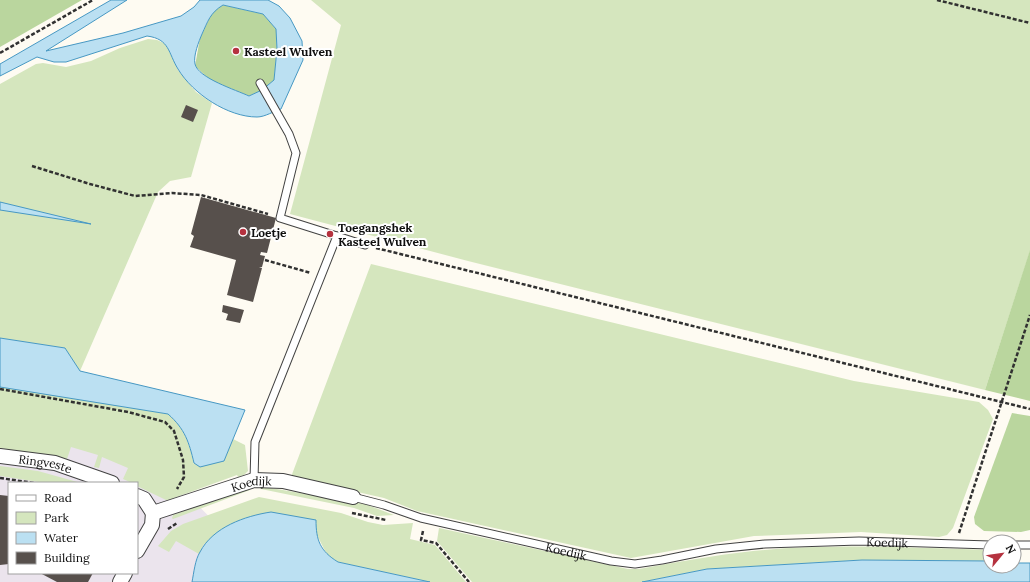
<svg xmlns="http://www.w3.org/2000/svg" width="1030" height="582" font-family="Lora,serif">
	<rect width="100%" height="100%" fill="#fefbf2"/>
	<path fill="#ebe4ed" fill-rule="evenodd" d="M0,415L165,472L253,561L256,582H0ZM9,483H137V573H9Z"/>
	<g fill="#d5e6be">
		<path d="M311,0H1030V251L985,390L468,261L290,214L341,25Z"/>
		<path d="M148,39L157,40L166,44L178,70L196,92L212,103L191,177L170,181L158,192L80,371L65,348L0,338V84L36,64L43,63L66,67L91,61L120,48Z"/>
		<path d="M371,264L854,381L979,402L988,410L993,419L953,528L947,535L939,537L861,532L754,536L631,558L417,511L384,498L291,477Z"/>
		<path d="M0,387L40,392L168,414C185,429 189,442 194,464L224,461L233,439L245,445L248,471L244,475L238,477L237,475L174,498L173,500H166L137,486V483H132L123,479L128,468L102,457L99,468L94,467L98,455L71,447L67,459L0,448Z"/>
		<path d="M0,466L38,471L81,483H45L0,476Z"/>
		<path d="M259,486L365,504L394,515L377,516L354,508L261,489Z"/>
		<path d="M249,487L250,490L173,519L172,518L173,515Z"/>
		<path d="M259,497L341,513L368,522L383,525L413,523L410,539L435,545L466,582H430L338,562L327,555L316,533L204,544L199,554L176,541L169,552L158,546L171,531L183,524Z"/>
		<path d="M439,528L628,569H639C677,562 715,555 753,551C832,543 911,548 990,550V561L862,560L758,566L707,569L642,582H472L437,541Z"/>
	</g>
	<g fill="#bad69e">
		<path d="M0,0H82L0,47Z"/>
		<path d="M223,5L263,14L276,29L277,49L274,80L262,90L249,96L210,80L195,66L200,38L213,11Z"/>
		<path d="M1030,250V401L985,390Z"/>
		<path d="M1012,413L1030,416V530L1021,532L984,531L975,524L974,517Z"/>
	</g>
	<g fill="#bbe0f2" stroke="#4798c3" fill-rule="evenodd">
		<path d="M111,0H127L46,51L123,33L181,16L194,7L200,0H268L279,6L290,18L302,41L303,60L281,109C274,111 265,117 257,117C228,117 193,94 178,69C168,53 170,39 147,36L66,62H54L37,57L0,76V64ZM223,5L263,14L276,29L277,49L274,80L262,90L249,96C236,90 198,78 195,64C193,56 199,41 202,34C208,21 210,13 223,5Z"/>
		<path d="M0,202L91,224L0,210Z"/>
		<path d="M0,338L65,348L80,371L245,410L224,461L200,467L194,463C189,442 185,429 168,414L0,387Z"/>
		<path d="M271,512L316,520C316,540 320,551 338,562L430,582H192C194,572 195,560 200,552C213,527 245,516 271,512Z"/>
		<path d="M862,560L990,561V566H1014V563H1030V582H642L707,569Z"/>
	</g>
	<g fill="#57504c">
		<path d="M186,105L198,110L193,122L181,117Z"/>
		<path d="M201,197L276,218L267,253L261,252L260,255L265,256L262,267H259L262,268L253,302L227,295L236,260L190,247L194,236L191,234Z"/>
		<path d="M223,305L244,310L240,323L226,320L228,314L222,312Z"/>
		<path d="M0,495L9,496V564L0,565Z"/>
		<path d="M40,573H93L88,582H57Z"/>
	</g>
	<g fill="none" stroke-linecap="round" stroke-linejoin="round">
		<defs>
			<g id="lane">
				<path d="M260,83L289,134L296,153L280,218L337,236"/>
				<path d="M254,480L255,442L337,236L365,245"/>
				<path id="s1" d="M353,497L384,505L421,518L611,561L635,564L662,560L716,549L765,544L859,541L990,545"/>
				<path d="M1014,545H1030"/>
			</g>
			<g id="street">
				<path id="s2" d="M0,456L55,463L112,483"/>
				<path d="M137,496L144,499L153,513"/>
				<path id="s3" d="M153,513L254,480L283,481L353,497"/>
				<path d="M137,551L152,525L153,513"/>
				<path d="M120,582L125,573"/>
			</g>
		</defs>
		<use href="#lane" stroke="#424242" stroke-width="9"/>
		<use href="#street" stroke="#424242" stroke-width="16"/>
		<g stroke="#313131" stroke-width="2.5" stroke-dasharray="4 2" stroke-linecap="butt">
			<path d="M937,0L1030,23"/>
			<path d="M0,53L93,0"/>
			<path d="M32,166L90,184L135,196L172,193L201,195L268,214"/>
			<path d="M376,248L1030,409"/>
			<path d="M265,260L311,273"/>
			<path d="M0,389L128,412L165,422L174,431L183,460L184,477L177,489"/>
			<path d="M0,478L34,483"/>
			<path d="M352,513L386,520"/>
			<path d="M168,529L177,523"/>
			<path d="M423,531L421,540L436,543L469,582"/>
			<path d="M959,533L1030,315"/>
		</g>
		<use href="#lane" stroke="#fff" stroke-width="7"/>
		<use href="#street" stroke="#fff" stroke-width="14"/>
	</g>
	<g fill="#b5323f" stroke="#fff" stroke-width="1.5">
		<circle cx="236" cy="51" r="4"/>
		<circle cx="243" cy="232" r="4"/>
		<circle cx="330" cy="234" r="4"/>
	</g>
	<g text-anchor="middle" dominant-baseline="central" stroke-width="4" stroke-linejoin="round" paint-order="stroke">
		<g font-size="12" font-weight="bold" fill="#0f0f0f" stroke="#fff" text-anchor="start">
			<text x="244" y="51">Kasteel Wulven</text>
			<text x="338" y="227">Toegangshek<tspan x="338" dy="14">Kasteel Wulven</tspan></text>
			<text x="251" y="232">Loetje</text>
		</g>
		<g font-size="12" fill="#0f0f0f" stroke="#fff">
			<text stroke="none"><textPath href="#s2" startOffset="46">Ringveste</textPath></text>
			<text stroke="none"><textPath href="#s3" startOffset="103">Koedijk</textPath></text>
			<text stroke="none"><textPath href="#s1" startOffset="544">Koedijk</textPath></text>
			<text stroke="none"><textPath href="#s1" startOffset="220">Koedijk</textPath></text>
		</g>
	</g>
	<rect x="8" y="482" width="130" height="92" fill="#ffffff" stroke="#9f9f9f"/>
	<rect x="16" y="495" width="20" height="6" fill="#ffffff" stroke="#9f9f9f"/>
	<text x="44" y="502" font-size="12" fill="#0f0f0f">Road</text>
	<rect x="16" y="512" width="20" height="12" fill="#d5e6be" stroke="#9f9f9f"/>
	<text x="44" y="522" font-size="12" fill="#0f0f0f">Park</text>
	<rect x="16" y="532" width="20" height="12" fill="#bbe0f2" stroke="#9f9f9f"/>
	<text x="44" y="542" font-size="12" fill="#0f0f0f">Water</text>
	<rect x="16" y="552" width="20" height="12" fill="#57504c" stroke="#9f9f9f"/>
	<text x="44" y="562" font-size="12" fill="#0f0f0f">Building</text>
	<g transform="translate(1002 554) rotate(61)"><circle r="19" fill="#ffffff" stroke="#9f9f9f"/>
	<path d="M0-3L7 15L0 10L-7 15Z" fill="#b5323f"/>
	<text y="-6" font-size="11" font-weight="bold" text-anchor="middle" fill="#0f0f0f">N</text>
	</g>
</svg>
